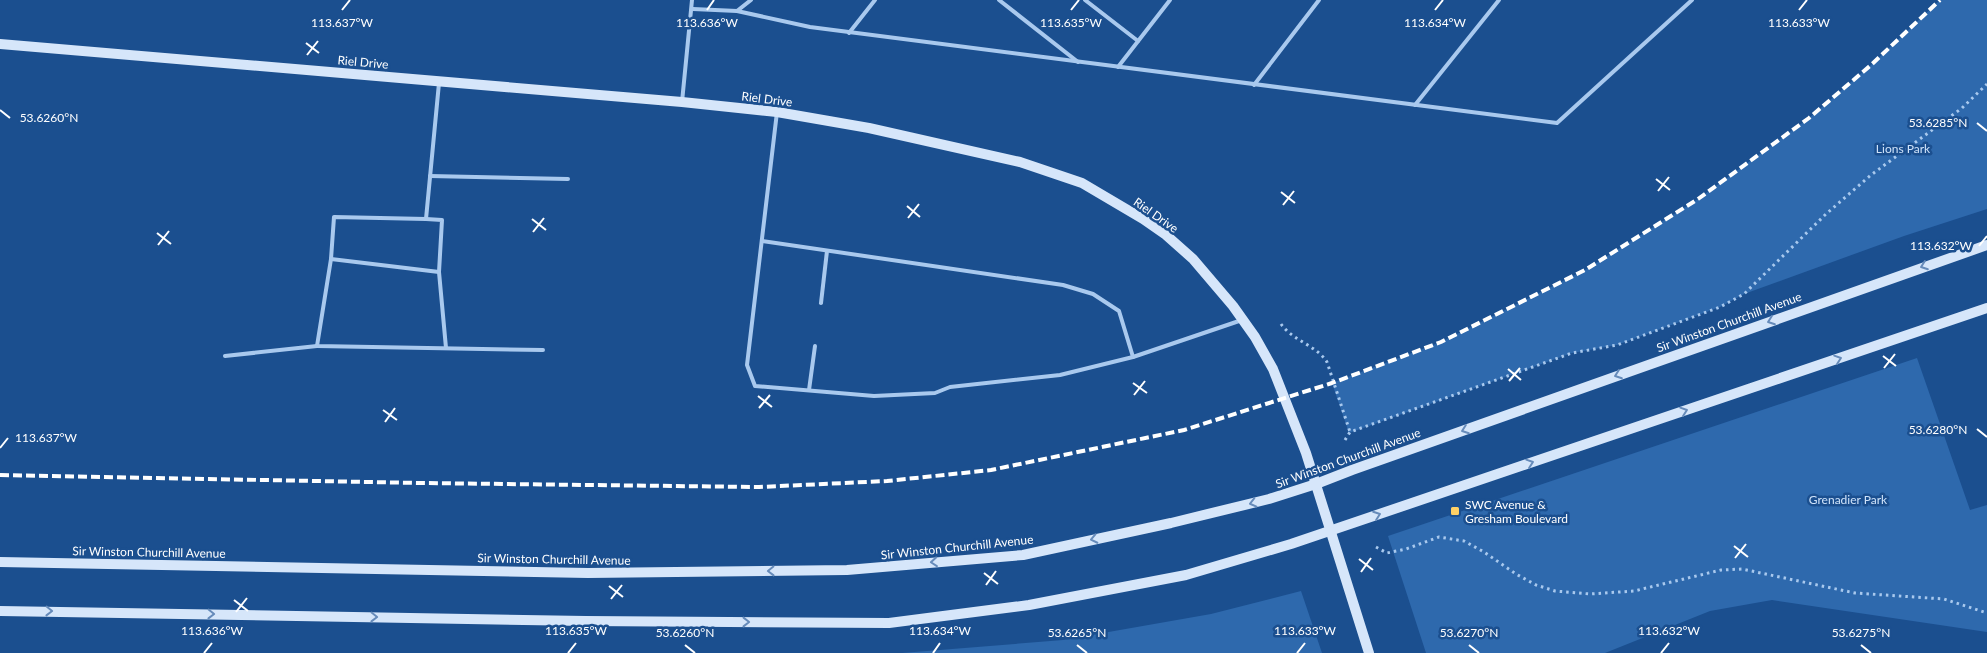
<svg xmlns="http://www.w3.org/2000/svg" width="1987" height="653" font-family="Lato,sans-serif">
	<rect width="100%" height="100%" fill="#1b4f8f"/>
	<g fill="#2e69ad">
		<path d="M1940,0H1987V209L1904,236L1744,294L1720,307L1617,345L1572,353L1349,433L1332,383L1441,342L1585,270L1698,199L1809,118L1871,65Z"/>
		<path d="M1917,358L1970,510L1987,505V632L1772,600L1710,611L1605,653H1426L1388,536Z"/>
		<path d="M1301,591L1322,653H902L1063,640L1211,614Z"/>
	</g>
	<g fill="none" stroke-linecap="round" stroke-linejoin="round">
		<g stroke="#a9c9ee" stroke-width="3" stroke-dasharray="2.5 4" stroke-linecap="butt">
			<path d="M1281,324C1293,341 1316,345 1327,362L1350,432"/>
			<path d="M1345,440L1350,432L1572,353L1617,345L1720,307L1744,294L1826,214L1871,175L1962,108L1987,84"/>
			<path d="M1376,547L1387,553L1406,549L1439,537L1464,541L1484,552L1516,574L1536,585L1555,591L1590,594L1634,591L1721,570L1742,569L1855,593L1944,599L1987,613"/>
		</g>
		<g stroke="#a9c9ee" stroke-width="4">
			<path d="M999,0L1078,62"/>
			<path d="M1085,0L1138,41"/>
			<path d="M693,9L737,11L751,0"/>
			<path d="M737,11L810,27L1557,123L1692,0"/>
			<path d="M849,33L875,0"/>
			<path d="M1118,67L1170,0"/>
			<path d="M439,83L426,219L334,217L331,259L317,346L543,350"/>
			<path d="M1254,85L1319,0"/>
			<path d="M682,102L692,0"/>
			<path d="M1415,105L1499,0"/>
			<path d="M777,112L747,365L755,386L874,396L935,393L950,387L1060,375L1133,357L1242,320"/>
			<path d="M430,176L568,179"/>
			<path d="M762,241L1063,285L1093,294L1119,311L1133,357"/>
			<path d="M331,259L439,272L442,220L426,219"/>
			<path d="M439,272L446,348"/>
			<path d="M821,303L827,251"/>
			<path d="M225,356L317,346"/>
			<path d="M809,390L815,346"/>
		</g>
		<g stroke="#d6e6fa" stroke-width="10">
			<path d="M0,44L682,102L777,112L869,128L1020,162L1082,183L1143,219L1166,235L1193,259L1233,306L1255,337L1273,369L1306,453L1369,653"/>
			<path d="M0,562L588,573L847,570L1023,555L1171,523L1269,499L1316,484L1352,470L1987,245"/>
			<path d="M0,611L586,621L889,623L1029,605L1186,575L1291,544L1987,308"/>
		</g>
		<path stroke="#fff" stroke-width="4" stroke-dasharray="9 4" stroke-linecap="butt" d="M0,475L420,483L759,487L887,481L991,470L1184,430L1332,383L1441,342L1585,270L1698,199L1809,118L1871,65L1940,0"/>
	</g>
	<defs><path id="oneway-chevron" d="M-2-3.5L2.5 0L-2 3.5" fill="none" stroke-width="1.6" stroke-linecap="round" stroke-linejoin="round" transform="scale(1.25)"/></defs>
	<g stroke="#668bba">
		<use href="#oneway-chevron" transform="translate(1924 266) rotate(160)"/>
		<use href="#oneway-chevron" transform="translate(1771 321) rotate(160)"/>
		<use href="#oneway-chevron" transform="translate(1838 359) rotate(-19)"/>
		<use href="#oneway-chevron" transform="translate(1618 375) rotate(160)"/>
		<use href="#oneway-chevron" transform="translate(1684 411) rotate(-19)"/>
		<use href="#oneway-chevron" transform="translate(1465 430) rotate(160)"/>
		<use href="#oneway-chevron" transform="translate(1530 463) rotate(-19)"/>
		<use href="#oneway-chevron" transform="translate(1253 503) rotate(166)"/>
		<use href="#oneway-chevron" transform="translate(1377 515) rotate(-20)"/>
		<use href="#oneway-chevron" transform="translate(1094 539) rotate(168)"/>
		<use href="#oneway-chevron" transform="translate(934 562) rotate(175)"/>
		<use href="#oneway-chevron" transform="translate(771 571) rotate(179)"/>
		<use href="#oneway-chevron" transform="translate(49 611) rotate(1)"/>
		<use href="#oneway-chevron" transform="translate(211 614) rotate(1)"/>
		<use href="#oneway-chevron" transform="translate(374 617) rotate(1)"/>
		<use href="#oneway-chevron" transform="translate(746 622)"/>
	</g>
	<path fill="none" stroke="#fff" stroke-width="2" d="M342,10L350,0M707,10L714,0M1071,10L1079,0M1435,10L1443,0M1799,10L1807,0M306,43L319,53M307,55L318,41M0,110L10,118M1977,123L1987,131M1656,179L1670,190M1658,191L1669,177M1281,192L1295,203M1283,205L1294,191M907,206L920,217M908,218L919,204M532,219L546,230M533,232L544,218M157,233L171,244M158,245L169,231M1979,246L1987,236M1883,356L1896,366M1884,368L1895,354M1508,369L1521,380M1509,381L1520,368M1133,383L1147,393M1134,395L1145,381M758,396L772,407M759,408L770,395M383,410L397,420M385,422L395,408M1977,429L1987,437M0,448L8,438M1734,546L1748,557M1735,558L1746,544M1359,559L1373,570M1361,572L1371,558M984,573L998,584M986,585L996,571M609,586L623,597M611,599L622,585M234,600L248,611M236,612L247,598M685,645L695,653M1077,645L1087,653M1469,645L1479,653M1861,645L1871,653M204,653L212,643M568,653L576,643M933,653L940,643M1297,653L1305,643M1661,653L1669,643"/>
	<rect fill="#ffd166" stroke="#1b4f8f" stroke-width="2" x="1450" y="506" width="10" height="10" rx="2.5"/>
	<g text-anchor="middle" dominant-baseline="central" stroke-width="5" stroke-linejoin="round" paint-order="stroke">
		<g font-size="12" fill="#fff" stroke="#1b4f8f">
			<text transform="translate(363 62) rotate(5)">Riel Drive</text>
			<text transform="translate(767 99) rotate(7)">Riel Drive</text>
			<text transform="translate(1156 215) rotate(35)">Riel Drive</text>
			<text transform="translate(1729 322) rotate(-20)">Sir Winston Churchill Avenue</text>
			<text transform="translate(1348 458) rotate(-20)">Sir Winston Churchill Avenue</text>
			<text transform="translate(957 547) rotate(-6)">Sir Winston Churchill Avenue</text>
			<text transform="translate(149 552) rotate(1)">Sir Winston Churchill Avenue</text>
			<text transform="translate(554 559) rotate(1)">Sir Winston Churchill Avenue</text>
		</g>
		<g font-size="12" fill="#cfe3fa" stroke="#1b4f8f">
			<text x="1903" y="148">Lions Park</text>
			<text x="1848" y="499">Grenadier Park</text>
		</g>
		<g font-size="12" fill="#fff" stroke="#1b4f8f" text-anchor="start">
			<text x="1465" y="504">SWC Avenue &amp;<tspan x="1465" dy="14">Gresham Boulevard</tspan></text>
		</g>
	</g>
	<g font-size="12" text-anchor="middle" fill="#fff" stroke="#1b4f8f" stroke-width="5" stroke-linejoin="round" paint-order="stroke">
		<text x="342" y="27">113.637°W</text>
		<text x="1435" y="27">113.634°W</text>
		<text x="1799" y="27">113.633°W</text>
		<text x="707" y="27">113.636°W</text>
		<text x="1071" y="27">113.635°W</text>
		<text x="49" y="122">53.6260°N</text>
		<text x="1938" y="127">53.6285°N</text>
		<text x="1941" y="250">113.632°W</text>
		<text x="1938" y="434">53.6280°N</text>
		<text x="46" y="442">113.637°W</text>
		<text x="212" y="635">113.636°W</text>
		<text x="576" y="635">113.635°W</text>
		<text x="940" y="635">113.634°W</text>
		<text x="1305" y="635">113.633°W</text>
		<text x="1669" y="635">113.632°W</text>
		<text x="685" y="637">53.6260°N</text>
		<text x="1077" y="637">53.6265°N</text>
		<text x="1469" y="637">53.6270°N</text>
		<text x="1861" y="637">53.6275°N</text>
	</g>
</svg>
